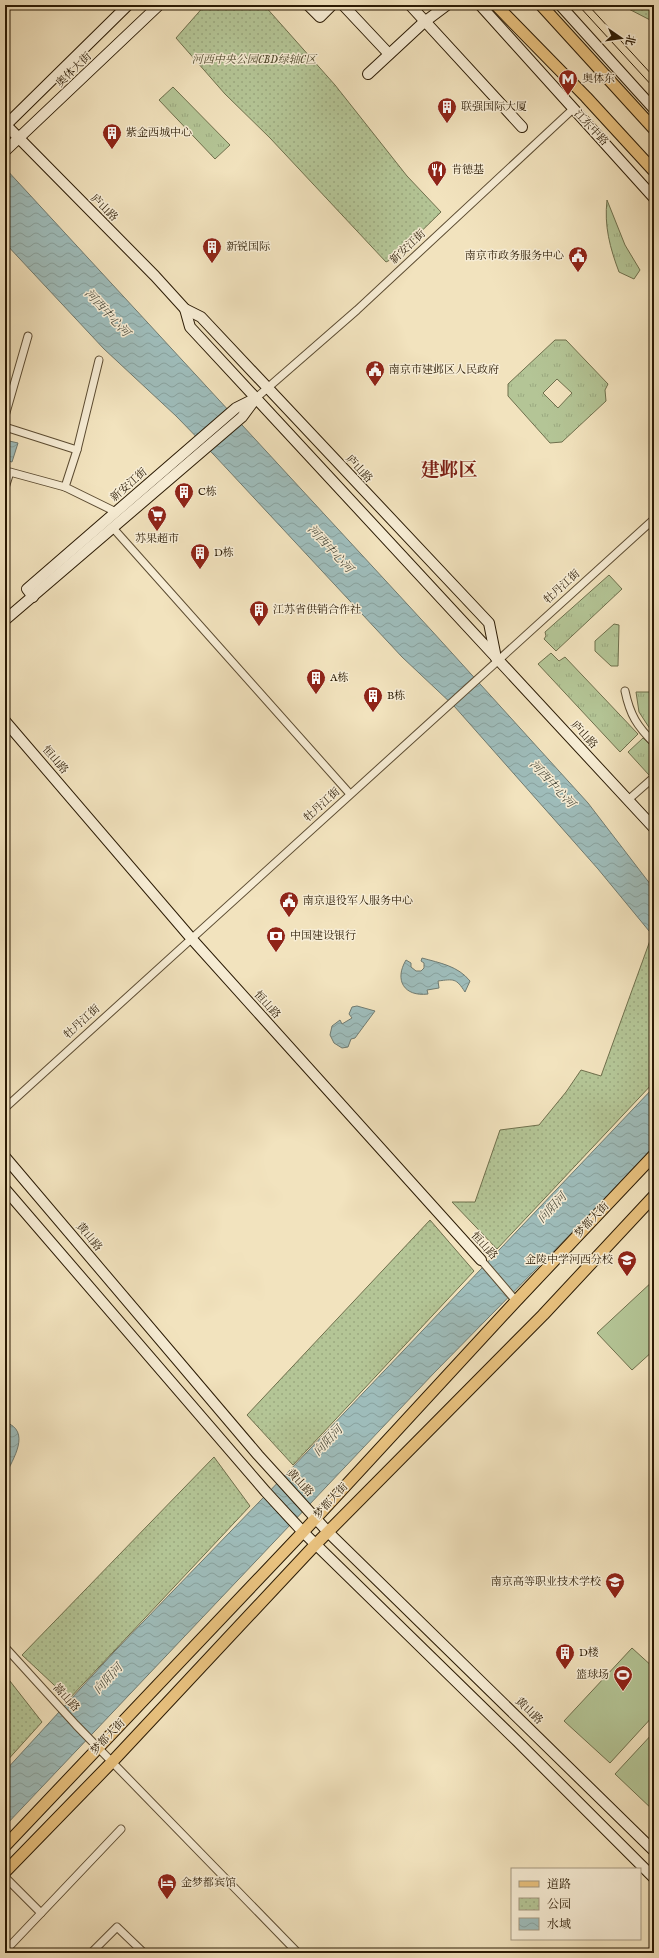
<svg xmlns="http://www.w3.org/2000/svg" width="659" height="1958" font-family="'IM FELL English','Noto Serif SC',serif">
	<defs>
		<pattern id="grass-tufts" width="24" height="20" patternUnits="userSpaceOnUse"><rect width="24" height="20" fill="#b4c596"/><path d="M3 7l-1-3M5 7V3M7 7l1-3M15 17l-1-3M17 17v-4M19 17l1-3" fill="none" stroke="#9ba980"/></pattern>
		<pattern id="park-dots" width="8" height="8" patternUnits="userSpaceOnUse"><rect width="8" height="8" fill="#b4c596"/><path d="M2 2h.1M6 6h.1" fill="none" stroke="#9ba980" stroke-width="1.8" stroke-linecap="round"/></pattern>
		<pattern id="water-waves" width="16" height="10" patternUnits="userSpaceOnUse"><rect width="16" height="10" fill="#9ebcba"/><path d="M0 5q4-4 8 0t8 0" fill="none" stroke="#88a19e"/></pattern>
	</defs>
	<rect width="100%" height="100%" fill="#f2e3be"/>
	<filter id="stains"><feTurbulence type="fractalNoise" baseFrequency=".005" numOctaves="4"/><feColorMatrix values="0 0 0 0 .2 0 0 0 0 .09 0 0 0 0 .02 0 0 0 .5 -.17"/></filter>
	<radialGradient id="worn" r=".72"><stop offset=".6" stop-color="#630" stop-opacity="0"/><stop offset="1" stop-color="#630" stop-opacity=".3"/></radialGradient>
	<g fill="url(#grass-tufts)" stroke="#6f704d" fill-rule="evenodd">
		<path d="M173,87L230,145L215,159L159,100Z"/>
		<path d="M607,200L625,245L640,270L634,279L619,272C610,248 604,226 607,200Z"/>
		<path d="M555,340H566L608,384L605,390L606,401L562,442L550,443L508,396V384ZM557,379L572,393L558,408L543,393Z"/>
		<path d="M609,575L622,589L556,651L544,639L546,636L545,632Z"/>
		<path d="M614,624L619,625L618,666H611L595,651V641Z"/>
		<path d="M551,653L559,661L565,657L638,734L620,752L538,664Z"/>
		<path d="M636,692H650L654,703V735L639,712Z"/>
		<path d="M643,738L654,749V770L649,775L628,752Z"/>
	</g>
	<g fill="url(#park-dots)" stroke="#6f704d">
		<path d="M205,5H264L335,85L407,176L441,212L394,258L386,262L270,138L225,94L176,38Z"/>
		<path d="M621,5H654V22Z"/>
		<path d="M652,935L654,937V1082L497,1249L452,1202H475L500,1130L539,1125L566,1092L581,1070L601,1076Z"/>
		<path d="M430,1220L474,1271L293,1465L247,1415Z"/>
		<path d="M214,1457L250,1506L69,1699L22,1655Z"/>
		<path d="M6,1676L42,1722L5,1763V1677Z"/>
	</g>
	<g fill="#b4c596" stroke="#6f704d">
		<path d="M654,1280V1350L632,1370L597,1333Z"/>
		<path d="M632,1648L654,1668V1715L610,1763L564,1721Z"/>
		<path d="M654,1732V1811L615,1774Z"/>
	</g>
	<g fill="url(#water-waves)" stroke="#707b71">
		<path d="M5,168L432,631L588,803L654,889V937L598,869L454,706L402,657L215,456L176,416L104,349L5,243Z"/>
		<path d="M5,440L18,443L12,462L5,460Z"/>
		<path d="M422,958C440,963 458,966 470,981L465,992C456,978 454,979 438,981L439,988L427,990L428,994C404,997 394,980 406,960L411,963V967L416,971H421L424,968V963L421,961Z"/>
		<path d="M357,1006L375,1011L355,1038L351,1039L348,1047L342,1048L334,1043L330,1035L332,1026L340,1020L342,1024L352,1018L349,1014L352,1007Z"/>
		<path d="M654,1087V1149L434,1373L5,1826V1771L114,1652L289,1471Z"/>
		<path d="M5,1422C32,1431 13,1459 5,1476Z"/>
	</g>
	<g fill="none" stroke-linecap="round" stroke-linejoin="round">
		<defs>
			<g id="street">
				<path d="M256,398L357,310L573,109"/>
				<path d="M5,416L28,336"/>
				<path d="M5,427L77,450L65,487L116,512"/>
				<path d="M77,450L99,360"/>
				<path d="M5,488L10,472L65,487"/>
				<path d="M113,528L350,794"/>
				<path d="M625,691C630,715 637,726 654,743"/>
				<path d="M628,800L654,777"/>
				<path d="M5,1108L654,519"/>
				<path d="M481,1260L516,1301"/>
				<path d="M5,1647L76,1725L298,1953"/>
				<path d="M5,1877L41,1913"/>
				<path d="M5,1951L121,1829"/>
				<path d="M91,1953L117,1927L144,1953"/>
			</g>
			<g id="secondary">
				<path d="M308,5L320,17L332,5"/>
				<path d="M343,5L389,54"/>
				<path d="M410,5L522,127"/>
				<path d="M480,5L654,198"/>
				<path d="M560,5L654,109"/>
				<path d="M368,74L423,23L447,5"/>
				<path d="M5,124L155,276L185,309L201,317L489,623L496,658"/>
				<path d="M5,126L128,5"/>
				<path d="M5,151L159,5"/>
				<path d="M185,309L190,327L654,828"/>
				<path d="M33,597L27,589L236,408L254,399"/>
				<path d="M5,620L242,417L256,398"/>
				<path d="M5,721L191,938L481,1260"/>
				<path d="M5,1157L258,1455L328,1532L654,1851"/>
				<path d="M5,1189L266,1492L303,1532L517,1741L654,1878"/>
			</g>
			<g id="primary">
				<path d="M496,5L586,97L654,171"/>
				<path d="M541,5L654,129"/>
				<path d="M5,1846L303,1532L516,1301L654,1155"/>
				<path d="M5,1872L112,1762L315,1545L543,1315L654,1196"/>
			</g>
		</defs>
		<use href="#street" stroke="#5c4c32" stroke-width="9"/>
		<use href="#secondary" stroke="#2a1a04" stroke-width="12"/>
		<use href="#primary" stroke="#2a1a04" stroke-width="13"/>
		<use href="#street" stroke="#f7edd5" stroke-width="7"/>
		<use href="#secondary" stroke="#f7edd5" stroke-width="10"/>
		<use href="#primary" stroke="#e9c27f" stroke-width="11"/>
		<g stroke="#2a1a04" stroke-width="1">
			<path d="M578,5L654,88"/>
			<path d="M588,5L654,77"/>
		</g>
	</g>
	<defs>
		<symbol id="metro-pin" viewBox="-11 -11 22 30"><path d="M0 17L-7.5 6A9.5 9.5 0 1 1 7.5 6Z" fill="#8f2418" stroke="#f7edd5"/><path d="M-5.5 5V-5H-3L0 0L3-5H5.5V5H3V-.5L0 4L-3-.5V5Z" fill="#fff"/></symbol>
		<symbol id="building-pin" viewBox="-11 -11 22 30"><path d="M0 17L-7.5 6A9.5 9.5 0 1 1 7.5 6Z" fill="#8f2418" stroke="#f7edd5"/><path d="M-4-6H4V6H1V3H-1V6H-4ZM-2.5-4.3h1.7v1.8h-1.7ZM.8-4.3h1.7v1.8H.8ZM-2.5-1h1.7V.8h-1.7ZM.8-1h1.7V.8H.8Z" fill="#fff"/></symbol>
		<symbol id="restaurant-pin" viewBox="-11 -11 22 30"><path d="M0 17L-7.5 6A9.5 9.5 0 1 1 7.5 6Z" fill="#8f2418" stroke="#f7edd5"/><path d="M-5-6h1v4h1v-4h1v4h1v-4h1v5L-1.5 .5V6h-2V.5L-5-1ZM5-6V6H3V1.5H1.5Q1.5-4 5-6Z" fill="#fff"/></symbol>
		<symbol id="civic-pin" viewBox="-11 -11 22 30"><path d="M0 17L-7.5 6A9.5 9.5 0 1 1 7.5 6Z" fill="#8f2418" stroke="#f7edd5"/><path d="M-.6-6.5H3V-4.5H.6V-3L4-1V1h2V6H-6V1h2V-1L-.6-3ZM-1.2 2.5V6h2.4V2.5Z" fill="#fff"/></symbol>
		<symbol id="supermarket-pin" viewBox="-11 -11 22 30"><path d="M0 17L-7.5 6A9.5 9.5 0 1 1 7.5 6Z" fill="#8f2418" stroke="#f7edd5"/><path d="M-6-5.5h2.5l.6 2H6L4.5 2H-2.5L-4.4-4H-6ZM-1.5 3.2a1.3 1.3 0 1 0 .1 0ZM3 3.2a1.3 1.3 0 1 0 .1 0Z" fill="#fff"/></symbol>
		<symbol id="bank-pin" viewBox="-11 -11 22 30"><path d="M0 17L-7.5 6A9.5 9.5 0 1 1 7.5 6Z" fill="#8f2418" stroke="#f7edd5"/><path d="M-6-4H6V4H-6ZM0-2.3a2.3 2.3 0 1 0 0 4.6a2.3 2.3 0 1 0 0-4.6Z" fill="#fff"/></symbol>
		<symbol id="school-pin" viewBox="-11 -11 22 30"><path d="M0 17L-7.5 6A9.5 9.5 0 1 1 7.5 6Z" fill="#8f2418" stroke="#f7edd5"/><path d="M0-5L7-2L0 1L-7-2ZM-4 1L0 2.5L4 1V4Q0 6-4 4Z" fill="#fff"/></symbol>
		<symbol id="stadium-pin" viewBox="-11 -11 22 30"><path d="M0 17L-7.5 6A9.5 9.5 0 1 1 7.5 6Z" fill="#8f2418" stroke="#f7edd5"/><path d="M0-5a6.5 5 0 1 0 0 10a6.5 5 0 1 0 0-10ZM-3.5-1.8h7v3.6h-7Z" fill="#fff"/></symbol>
		<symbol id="hotel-pin" viewBox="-11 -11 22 30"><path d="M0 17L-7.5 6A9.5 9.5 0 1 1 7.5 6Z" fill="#8f2418" stroke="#f7edd5"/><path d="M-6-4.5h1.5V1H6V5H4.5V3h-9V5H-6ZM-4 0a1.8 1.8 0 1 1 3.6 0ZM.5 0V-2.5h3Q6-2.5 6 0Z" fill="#fff"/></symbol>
	</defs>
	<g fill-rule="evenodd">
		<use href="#metro-pin" x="557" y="68" width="22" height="30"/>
		<use href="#building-pin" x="436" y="96" width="22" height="30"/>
		<use href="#building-pin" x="101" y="122" width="22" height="30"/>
		<use href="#restaurant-pin" x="426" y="159" width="22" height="30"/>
		<use href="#building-pin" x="201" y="236" width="22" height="30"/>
		<use href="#civic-pin" x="567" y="245" width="22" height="30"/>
		<use href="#civic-pin" x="364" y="359" width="22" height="30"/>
		<use href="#building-pin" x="173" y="481" width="22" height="30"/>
		<use href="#supermarket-pin" x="146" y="504" width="22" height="30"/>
		<use href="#building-pin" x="189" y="542" width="22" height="30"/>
		<use href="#building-pin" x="248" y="599" width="22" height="30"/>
		<use href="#building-pin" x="305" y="667" width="22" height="30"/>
		<use href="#building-pin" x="362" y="685" width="22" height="30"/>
		<use href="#civic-pin" x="278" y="890" width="22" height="30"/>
		<use href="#bank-pin" x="265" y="925" width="22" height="30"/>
		<use href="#school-pin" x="616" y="1249" width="22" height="30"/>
		<use href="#school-pin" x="604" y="1571" width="22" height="30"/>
		<use href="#building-pin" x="554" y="1642" width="22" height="30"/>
		<use href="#stadium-pin" x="612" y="1664" width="22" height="30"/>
		<use href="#hotel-pin" x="156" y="1872" width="22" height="30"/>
	</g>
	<g text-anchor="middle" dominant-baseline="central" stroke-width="3" stroke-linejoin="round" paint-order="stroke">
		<g font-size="11" font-style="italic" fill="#534d30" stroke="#f7edd5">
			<text x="254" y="60">河西中央公园CBD绿轴C区</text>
		</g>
		<g font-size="11" fill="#2a1a04" stroke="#f7edd5">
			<text transform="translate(74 70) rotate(-44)">奥体大街</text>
			<text transform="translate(591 128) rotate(47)">江东中路</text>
			<text transform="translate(104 208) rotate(45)">庐山路</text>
			<text transform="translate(408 247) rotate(-43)">新安江街</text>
			<text transform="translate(359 469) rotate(47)">庐山路</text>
			<text transform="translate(129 485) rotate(-41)">新安江街</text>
			<text transform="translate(562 587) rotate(-42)">牡丹江街</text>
			<text transform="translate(584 735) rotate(47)">庐山路</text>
			<text transform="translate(55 760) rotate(49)">恒山路</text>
			<text transform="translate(322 805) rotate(-42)">牡丹江街</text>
			<text transform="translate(267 1005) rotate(48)">恒山路</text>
			<text transform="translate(82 1022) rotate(-42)">牡丹江街</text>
			<text transform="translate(592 1220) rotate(-46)">梦都大街</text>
			<text transform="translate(89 1237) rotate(50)">黄山路</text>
			<text transform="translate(484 1246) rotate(48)">恒山路</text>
			<text transform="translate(300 1483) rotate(47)">黄山路</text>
			<text transform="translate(331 1501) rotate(-47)">梦都大街</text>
			<text transform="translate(66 1698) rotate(48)">嵩山路</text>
			<text transform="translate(529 1711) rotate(44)">黄山路</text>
			<text transform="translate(108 1737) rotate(-46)">梦都大街</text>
		</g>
		<g font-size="11" fill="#2a1a04" stroke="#f7edd5" text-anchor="start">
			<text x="582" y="79">奥体东</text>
			<text x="461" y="107">联强国际大厦</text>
			<text x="126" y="133">紫金西城中心</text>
			<text x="451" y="170">肯德基</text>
			<text x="226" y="247">新锐国际</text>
			<text x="564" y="256" text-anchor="end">南京市政务服务中心</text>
			<text x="389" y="370">南京市建邺区人民政府</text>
			<text x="198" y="492">C栋</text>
			<text x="157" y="539" text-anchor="middle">苏果超市</text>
			<text x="214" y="553">D栋</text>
			<text x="273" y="610">江苏省供销合作社</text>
			<text x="330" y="678">A栋</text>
			<text x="387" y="696">B栋</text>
			<text x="303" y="901">南京退役军人服务中心</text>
			<text x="290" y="936">中国建设银行</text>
			<text x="613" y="1260" text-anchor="end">金陵中学河西分校</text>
			<text x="601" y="1582" text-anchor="end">南京高等职业技术学校</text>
			<text x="579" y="1653">D楼</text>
			<text x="609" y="1675" text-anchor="end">篮球场</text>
			<text x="181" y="1883">金梦都宾馆</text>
		</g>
		<g font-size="12" font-style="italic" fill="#535344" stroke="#f7edd5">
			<text transform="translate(107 313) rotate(47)">河西中心河</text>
			<text transform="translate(330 549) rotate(47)">河西中心河</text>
			<text transform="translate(552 784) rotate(47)">河西中心河</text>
			<text transform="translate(552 1208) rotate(-47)">向阳河</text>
			<text transform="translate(328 1441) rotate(-46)">向阳河</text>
			<text transform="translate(108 1679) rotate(-47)">向阳河</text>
		</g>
		<g font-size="19" font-weight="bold" fill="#7a1f14" stroke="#f7edd5">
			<text x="449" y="471">建邺区</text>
		</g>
	</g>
	<rect width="659" height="1958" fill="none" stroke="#f2e3be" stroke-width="20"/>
	<rect x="6" y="6" width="647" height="1946" fill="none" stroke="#2a1a04" stroke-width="2"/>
	<rect x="10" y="10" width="639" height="1938" fill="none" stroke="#2a1a04"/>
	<rect x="511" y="1868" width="130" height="72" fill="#f7edd5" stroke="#a59981"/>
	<rect x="519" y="1881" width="20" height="6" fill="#e9c27f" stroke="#a59981"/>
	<text x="547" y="1888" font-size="12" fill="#2a1a04">道路</text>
	<rect x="519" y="1898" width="20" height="12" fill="url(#park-dots)" stroke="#a59981"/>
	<text x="547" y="1908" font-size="12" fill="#2a1a04">公园</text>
	<rect x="519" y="1918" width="20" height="12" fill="url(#water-waves)" stroke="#a59981"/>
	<text x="547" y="1928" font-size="12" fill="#2a1a04">水域</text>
	<g transform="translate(621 38) rotate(103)" stroke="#f7edd5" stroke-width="3" paint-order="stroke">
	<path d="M0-3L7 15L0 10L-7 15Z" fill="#2a1a04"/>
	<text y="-6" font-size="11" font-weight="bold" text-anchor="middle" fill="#2a1a04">北</text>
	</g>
	<rect width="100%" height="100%" filter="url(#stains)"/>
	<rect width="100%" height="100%" fill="url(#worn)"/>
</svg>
